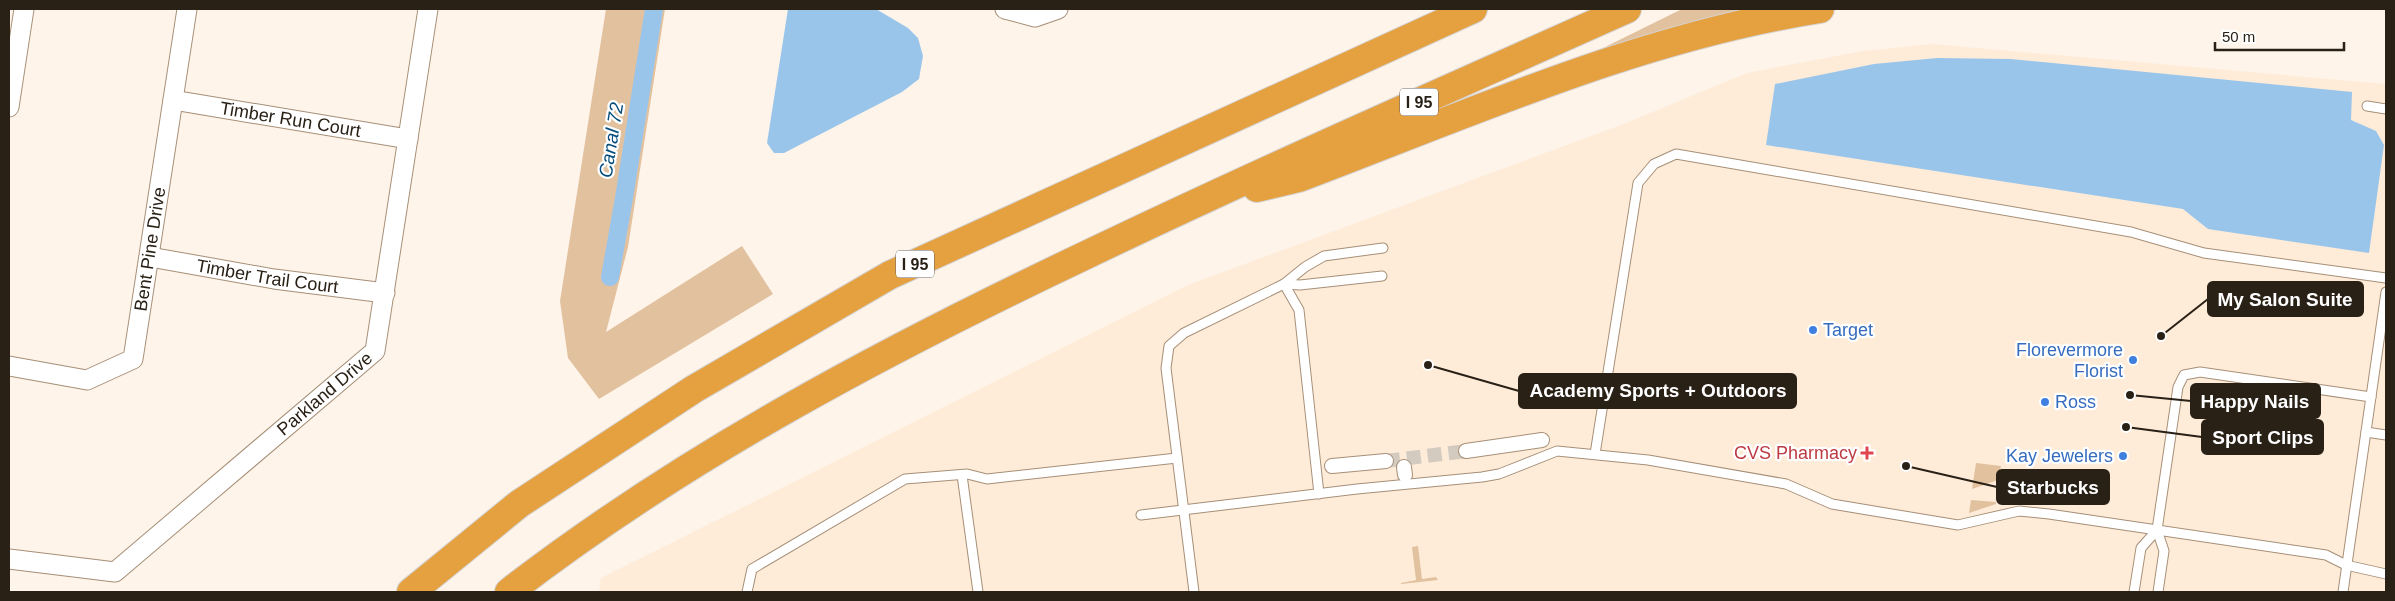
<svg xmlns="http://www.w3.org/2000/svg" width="2395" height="601" font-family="Arial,sans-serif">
	<rect width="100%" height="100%" fill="#fef4ea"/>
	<path fill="#feecd9" d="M1933,44L2386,84V592H599L601,578L1188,285L1621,125L1747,73L1863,51Z"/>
	<g fill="#e2c19f">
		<path d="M606,9H665L628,247L606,332L742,246L773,294L599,399L568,358L560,301Z"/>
		<path d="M1682,9H1764L1597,51Z"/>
		<path d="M1976,463L2001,466L1998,480L1972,489Z"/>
		<path d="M1971,500L1996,502V504L1969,513Z"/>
		<path d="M1418,546L1422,579L1436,577L1438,580L1401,584V583L1416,580L1412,547Z"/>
	</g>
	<g fill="#9ac5eb">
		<path d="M788,9H876L908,28L918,38L923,56L919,79L902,92L784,153H774L767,143Z"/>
		<path d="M1937,58L2011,59L2352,92L2351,120L2376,131L2384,145L2369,253L2208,229L2183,209L1766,145L1775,84L1874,64Z"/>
	</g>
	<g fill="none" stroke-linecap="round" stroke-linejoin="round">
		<path stroke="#9ac5eb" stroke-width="18" d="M610,277L624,198L654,9"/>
		<path stroke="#d3cac0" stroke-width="14" stroke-dasharray="14 7" stroke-linecap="butt" d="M1386,461L1466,451"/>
		<defs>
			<g id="service">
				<path d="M2367,106L2386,109"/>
				<path d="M1284,284L1299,310L1319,494"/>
				<path d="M1284,284L1300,285L1382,276"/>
				<path d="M2366,432L2386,435"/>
				<path d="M1595,454L1638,183L1654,164L1676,154L2131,232L2204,253L2386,278"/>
				<path d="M962,475L978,592"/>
				<path d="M1141,515L1357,489L1482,477L1499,474L1557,451L1648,460L1786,484L1832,504L1958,525L2019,511L2049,514L2326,555L2346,565L2386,574"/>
				<path d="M747,592L752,569L905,479L967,474L987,479L1177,458"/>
				<path d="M1194,592L1166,368L1169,346L1184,333L1284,284L1305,267L1324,256L1383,248"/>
				<path d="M2134,592L2141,548L2157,530"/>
				<path d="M2158,592L2164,551L2157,530L2178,387L2184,375L2200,372L2371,397"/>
				<path d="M2343,592L2386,292"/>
			</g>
			<g id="pedestrian">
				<path d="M1466,451L1542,440"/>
				<path d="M1332,466L1386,461"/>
				<path d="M1404,467L1405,475"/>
			</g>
			<g id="minor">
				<path d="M1005,9L1035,17L1058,9"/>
				<path id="s1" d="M173,100L408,139"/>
				<path d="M9,107L24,9"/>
				<path id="s2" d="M150,257L274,279L385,293"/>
				<path id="s3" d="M9,366L87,380L133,359L187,9"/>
				<path id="s4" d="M9,559L115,572L375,351L428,9"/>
			</g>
			<g id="motorway">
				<path d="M1257,188L1299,178C1469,114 1639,37 1820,9"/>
				<path d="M411,592L519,504L694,389L890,275L1473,9"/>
				<path d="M509,592C685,456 884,351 1084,256C1263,170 1446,90 1627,9"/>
			</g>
		</defs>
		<use href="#service" stroke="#a68f77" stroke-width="11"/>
		<use href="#pedestrian" stroke="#a68f77" stroke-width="16"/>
		<use href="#minor" stroke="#a68f77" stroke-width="21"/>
		<use href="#motorway" stroke="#d4d2d0" stroke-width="30"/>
		<use href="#service" stroke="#fff" stroke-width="9"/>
		<use href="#pedestrian" stroke="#fff" stroke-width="14"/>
		<use href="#minor" stroke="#fff" stroke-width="19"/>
		<use href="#motorway" stroke="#e5a040" stroke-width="28"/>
	</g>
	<g fill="#3f7fe0" stroke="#fff" stroke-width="2">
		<circle cx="1813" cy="330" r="5"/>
		<circle cx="2133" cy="360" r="5"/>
		<circle cx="2045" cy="402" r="5"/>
		<circle cx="2123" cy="456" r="5"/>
	</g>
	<path fill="#e0444e" stroke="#fff" stroke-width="2" d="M1864.5 445.5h5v5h5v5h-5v5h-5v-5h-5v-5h5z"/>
	<g text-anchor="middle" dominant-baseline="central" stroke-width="4.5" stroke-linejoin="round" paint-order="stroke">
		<g fill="#fff" stroke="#69635c" stroke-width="1">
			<rect x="1400" y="88.5" width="38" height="27" rx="4"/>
			<rect x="896" y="250.5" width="38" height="27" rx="4"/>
		</g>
		<g font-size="16" font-weight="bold" fill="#292016">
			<text x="1419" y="102">I 95</text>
			<text x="915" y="264">I 95</text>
		</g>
		<g font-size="18" fill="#292016" stroke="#fff">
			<text stroke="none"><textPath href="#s1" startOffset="119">Timber Run Court</textPath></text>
			<text stroke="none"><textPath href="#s3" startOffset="241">Bent Pine Drive</textPath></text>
			<text stroke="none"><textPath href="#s2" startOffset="119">Timber Trail Court</textPath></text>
			<text stroke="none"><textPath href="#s4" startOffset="382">Parkland Drive</textPath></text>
		</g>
		<g font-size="18" fill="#366cbe" stroke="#fff" text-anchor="start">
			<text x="1823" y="330">Target</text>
			<text x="2123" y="350" text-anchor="end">Florevermore<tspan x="2123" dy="21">Florist</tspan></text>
			<text x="2055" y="402">Ross</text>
			<text x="2113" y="456" text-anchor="end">Kay Jewelers</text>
		</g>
		<g font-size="18" fill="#be3a42" stroke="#fff" text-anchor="end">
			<text x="1857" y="453">CVS Pharmacy</text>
		</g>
		<g font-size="19" font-style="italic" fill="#054d7c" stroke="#fff">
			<text transform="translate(611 140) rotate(-81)">Canal 72</text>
		</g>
	</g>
	<path fill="none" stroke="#292016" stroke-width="2" d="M2161 336L2208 299M1428 365L1519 391M2130 395L2191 401M2126 427L2202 437M1906 466L1997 487"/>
	<g fill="#292016" stroke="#fff" stroke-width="2">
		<circle cx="2161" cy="336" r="5"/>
		<circle cx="1428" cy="365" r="5"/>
		<circle cx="2130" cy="395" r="5"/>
		<circle cx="2126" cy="427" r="5"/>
		<circle cx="1906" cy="466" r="5"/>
	</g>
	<g fill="#292016" stroke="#292016" stroke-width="2">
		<rect x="2208" y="282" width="155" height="34" rx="5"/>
		<rect x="1519" y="374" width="277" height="34" rx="5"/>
		<rect x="2191" y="384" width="129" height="34" rx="5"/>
		<rect x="2202" y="420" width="121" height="34" rx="5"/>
		<rect x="1997" y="470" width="112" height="34" rx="5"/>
	</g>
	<g font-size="19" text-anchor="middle" font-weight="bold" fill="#fff">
		<text x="2285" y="306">My Salon Suite</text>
		<text x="1658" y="397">Academy Sports + Outdoors</text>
		<text x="2255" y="408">Happy Nails</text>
		<text x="2263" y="444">Sport Clips</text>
		<text x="2053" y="494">Starbucks</text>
	</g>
	<rect width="2395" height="601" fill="none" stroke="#292016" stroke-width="20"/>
	<path d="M2215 42v8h129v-8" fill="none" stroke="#292016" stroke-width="2.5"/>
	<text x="2222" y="42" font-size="15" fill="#292016" stroke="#ffffff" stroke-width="4" paint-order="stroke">50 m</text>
</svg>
